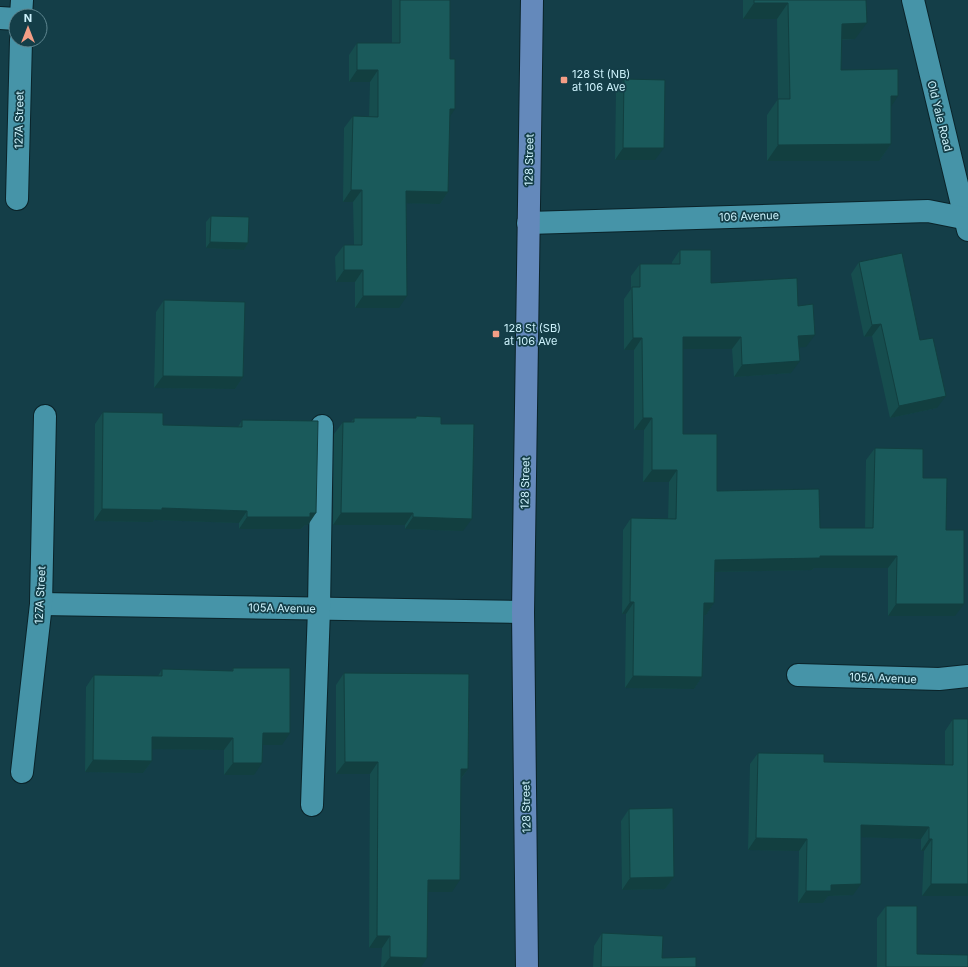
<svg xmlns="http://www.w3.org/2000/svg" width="968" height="967" font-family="Inter,sans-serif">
	<rect width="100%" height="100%" fill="#143e48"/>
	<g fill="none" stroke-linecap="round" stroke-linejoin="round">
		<defs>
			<g id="minor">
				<path d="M913,0L968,230"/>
				<path d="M21,16L22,0"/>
				<path d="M0,18L16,19"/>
				<path d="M17,199L21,40"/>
				<path d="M528,223L928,211L968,219"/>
				<path d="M41,604L523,612"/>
				<path d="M798,675L939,679L968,676"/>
				<path d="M22,772L41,604L45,416"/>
				<path d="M312,805L319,609L322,426"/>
			</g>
			<path id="major" d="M527,967L523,612L532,0"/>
		</defs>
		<use href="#minor" stroke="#0a2329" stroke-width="24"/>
		<use href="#major" stroke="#0a2329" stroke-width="24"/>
		<use href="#minor" stroke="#4694a8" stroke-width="22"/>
		<use href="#major" stroke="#6489bb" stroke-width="22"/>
	</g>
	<g fill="#164d4e">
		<path d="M392,0H450L449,117L448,192L440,204L406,203L399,308H355V282H336L335,257L344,245H354L353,202H343L344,128L353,116L369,117L370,82H349V55L357,43H392Z"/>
		<path d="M743,0H866L855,39L842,40L841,70L891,107V144L879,161H767V115L778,99L777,19H743Z"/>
		<path d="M624,79L655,160H615L616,91Z"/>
		<path d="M211,216L248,243L244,250L206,248V222Z"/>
		<path d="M680,250L711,283L798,306L806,347H799L791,373L734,377L732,349H683V434L717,491L820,528H865L866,460L875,448L923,478L946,530L955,616H888V568H814L812,570L715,572L714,603L706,615H703L702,677L694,689L625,688L626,614H622L623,530L631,518L668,519L669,482H643L644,430H634V350H624V299L631,289V276L640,264H672V262Z"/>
		<path d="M859,262L920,340L937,408L890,418L872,336L864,337L851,274Z"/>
		<path d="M164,300L243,377L235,389L154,388L156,312Z"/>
		<path d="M103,412L163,425L238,427L242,420L308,525H305L301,529H239V523L154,520L153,522L94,521L95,424Z"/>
		<path d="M416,416L441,424L463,531L405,529V525H333L334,434L343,422H351L354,418H415Z"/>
		<path d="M233,668L282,745H263L254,775H224V750L152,749V761L143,773L85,772L86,687L94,675L158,676L162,669L231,671Z"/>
		<path d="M344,673L468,769L461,779L452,892H428L421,967H381L382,948H369L370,774H336V685Z"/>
		<path d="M953,719H968V896H922L924,851H921V839L861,837L853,895L828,896L823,903H798L799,851L748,850L750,764L758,753L824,762L945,765V731Z"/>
		<path d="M629,809L674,877L665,889L622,890L621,821Z"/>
		<path d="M886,906L917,954L968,967H877V918Z"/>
		<path d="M602,933L662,958L696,967H593L594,946Z"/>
	</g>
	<g fill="#123f40">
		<path d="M754,3H788L777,19H743Z"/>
		<path d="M867,23L855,39L831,40L842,24Z"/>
		<path d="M357,70H378L370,82H349Z"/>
		<path d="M891,96H898L887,113Z"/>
		<path d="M450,109H455L447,121Z"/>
		<path d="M891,144L879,161H767L778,145Z"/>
		<path d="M623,148H664L655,160H615Z"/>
		<path d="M351,190H362L353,202H343Z"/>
		<path d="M406,191L448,192L440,204L398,203Z"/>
		<path d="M210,242L248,243L244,250L206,248Z"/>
		<path d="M344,270H363L355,282H336Z"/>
		<path d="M363,296H407L399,308H355Z"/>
		<path d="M881,324L872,336L864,337L872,325Z"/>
		<path d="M815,335L806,347L790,348L798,336Z"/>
		<path d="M683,337H741L732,349H674Z"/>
		<path d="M633,338H642L634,350H624Z"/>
		<path d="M800,361L791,373L734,377L742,365Z"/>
		<path d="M163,376L243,377L235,389L154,388Z"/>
		<path d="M946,396L937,408L890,418L899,406Z"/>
		<path d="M643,418H652L644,430H634Z"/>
		<path d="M652,470H677L669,482H643Z"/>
		<path d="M162,508L247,511L239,523L154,520L153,522L94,521L102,509Z"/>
		<path d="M310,513H316L308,525H305L301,529H239L247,517Z"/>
		<path d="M341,513H413L405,525H333Z"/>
		<path d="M413,517L472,519L463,531L405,529Z"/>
		<path d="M820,556H897L888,568H814L812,570L707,572L715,560Z"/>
		<path d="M630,602H634L626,614H622Z"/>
		<path d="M704,603H714L706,615H695Z"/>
		<path d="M896,604H964L955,616H888Z"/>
		<path d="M633,676L702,677L694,689L625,688Z"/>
		<path d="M263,733H290L282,745H254Z"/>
		<path d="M152,737L233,738L224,750L144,749Z"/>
		<path d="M93,760L152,761L143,773L85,772Z"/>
		<path d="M345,762H378L370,774H336Z"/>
		<path d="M233,763H262L254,775H224Z"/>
		<path d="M461,769H468L459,781Z"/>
		<path d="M861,825L929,827L921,839L853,837Z"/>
		<path d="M756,838L807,839L799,851L748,850Z"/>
		<path d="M929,839H932L924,851H921Z"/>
		<path d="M674,877L665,889L622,890L630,878Z"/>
		<path d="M428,880H460L452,892H420Z"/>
		<path d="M861,884L853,895L828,896L823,903H798L806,891L831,885Z"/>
		<path d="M931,884H968V896H922Z"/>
		<path d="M377,936H390L382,948H369Z"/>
		<path d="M390,957L427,958L421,967H383Z"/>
	</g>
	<g fill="#1a5a5b" stroke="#123f40">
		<path d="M400,0H450V59H455V109H450L448,192L406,191L407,296H363V270H344V245H362V190H351L353,116L378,117V70H357V43H400Z"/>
		<path d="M754,0H866L867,23L842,24L841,70L898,69V96H891V144L778,145V99H790L788,3H754Z"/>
		<path d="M624,79L665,80L664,148H623Z"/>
		<path d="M211,216L249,217L248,243L210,242Z"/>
		<path d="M680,250H711V283L797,278L798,306L813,304L815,335L798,336L800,361L742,365L741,337H683V434H717V491L819,489L820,528H873L875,448L923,449V478H947L946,530H964V604H896L897,556H820V558L715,560L714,603H704L702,677L633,676L634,602H630L631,518L676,519L677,470H652V418H643L642,338H633L632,287H640V264H680Z"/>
		<path d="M902,253L920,340L933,338L946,396L899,406L881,324L872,325L859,262Z"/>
		<path d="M164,300L245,302L243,377L163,376Z"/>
		<path d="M103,412L163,413V425L242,427V420L318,421L316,513H310V517H247V511L162,508V510L102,509Z"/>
		<path d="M416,416L441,417V424H474L472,519L413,517V513H341L343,422H354V418H416Z"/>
		<path d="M233,668H290V733H263L262,763H233V738L152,737V761L93,760L94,675L162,676V669L233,671Z"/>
		<path d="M344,673L469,674L468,769H461L460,880H428L427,958L390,957V936H377L378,762H345Z"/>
		<path d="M953,719H968V884H931L932,839H929V827L861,825V884L831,885V891H806L807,839L756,838L758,753L824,754V762L953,765Z"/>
		<path d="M673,808L674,877L630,878L629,809Z"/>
		<path d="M886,906H917V954L968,955V967H886Z"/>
		<path d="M602,933L663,936L662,958L696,957V967H601Z"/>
	</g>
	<g fill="#f49e86" stroke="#143e48" stroke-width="1.5">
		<rect x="560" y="76" width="8" height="8" rx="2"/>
		<rect x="492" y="330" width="8" height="8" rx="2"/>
	</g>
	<g text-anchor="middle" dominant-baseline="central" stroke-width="3.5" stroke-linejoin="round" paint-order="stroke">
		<g font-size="11" fill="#cdf2fc" stroke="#143e48" text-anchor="start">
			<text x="572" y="74">128 St (NB)<tspan x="572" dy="13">at 106 Ave</tspan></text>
			<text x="504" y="328">128 St (SB)<tspan x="504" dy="13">at 106 Ave</tspan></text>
		</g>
		<g font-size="11" fill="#cdf2fc" stroke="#143e48">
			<text transform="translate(940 116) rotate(76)">Old Yale Road</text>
			<text transform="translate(19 120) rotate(-89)">127A Street</text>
			<text transform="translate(529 160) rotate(-89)">128 Street</text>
			<text transform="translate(749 216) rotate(-2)">106 Avenue</text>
			<text transform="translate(525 483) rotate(-89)">128 Street</text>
			<text transform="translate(40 595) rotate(-87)">127A Street</text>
			<text transform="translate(282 608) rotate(1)">105A Avenue</text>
			<text transform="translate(883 678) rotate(2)">105A Avenue</text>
			<text transform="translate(526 807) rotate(-91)">128 Street</text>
		</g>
	</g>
	<g transform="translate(28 28)"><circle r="19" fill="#143e48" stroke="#5e8690"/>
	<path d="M0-3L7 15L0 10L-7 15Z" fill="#f49e86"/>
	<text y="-6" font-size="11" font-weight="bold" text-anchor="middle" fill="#cdf2fc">N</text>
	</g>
</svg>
